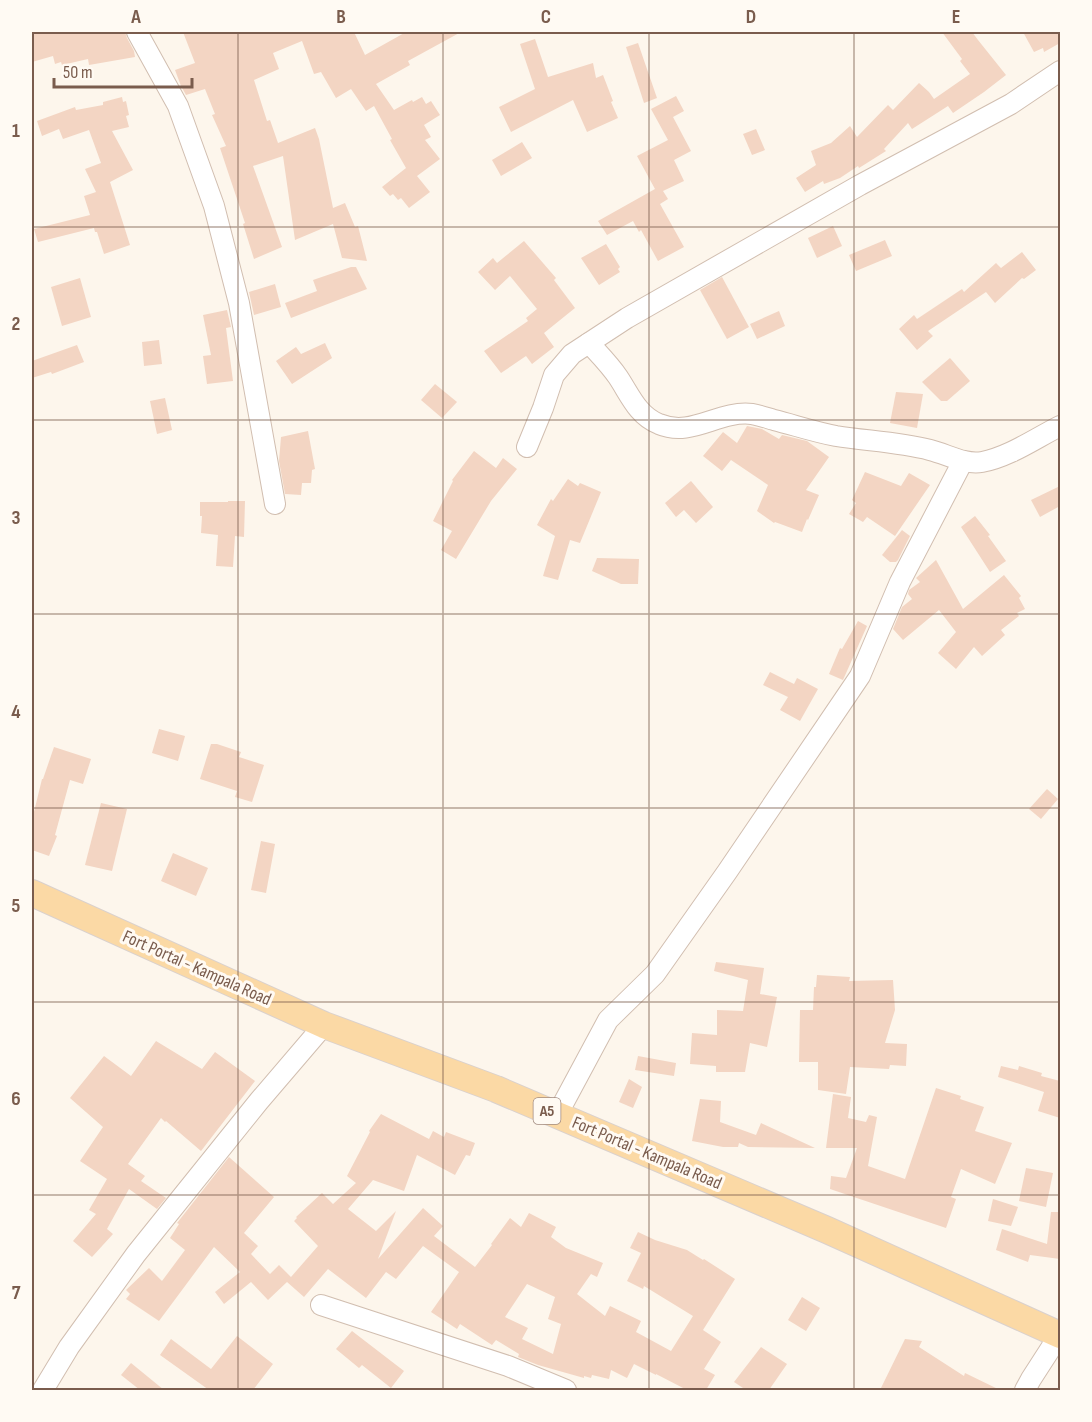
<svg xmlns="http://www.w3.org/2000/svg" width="1092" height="1422" font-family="'Sofia Sans Condensed',sans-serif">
	<rect width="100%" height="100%" fill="#fdf6ec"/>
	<g fill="#f3d5c3" fill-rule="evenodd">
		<path d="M32,32H125L127,38L134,51L135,57L89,65L88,59L62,65L61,62L55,64L53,56L32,62Z"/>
		<path d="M183,32H354L365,55L406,32H461L408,61L410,65L376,84L394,110L412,100L413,102L422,97L426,104L431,101L440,115L424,125L431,137L425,140L440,159L417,176L430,192L409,208L401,198L398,200L393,194L390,196L382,187L406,168L390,140L392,139L374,106L366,111L351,89L336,98L321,72L314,74L302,41L273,53L279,69L254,80L267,121L270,120L278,143L315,128L319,139L333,208L345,203L355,227L358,226L367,261L342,258L333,224L295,240L283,156L253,166L282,247L254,259L243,224L245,223L220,148L226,146L212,115L215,114L205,89L186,95L181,86L175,70L195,63Z"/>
		<path d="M942,32H972L978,40L1006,75L984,92L953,113L948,106L912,129L908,123L884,149L886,151L859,168L858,166L840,178L824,184L823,181L805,192L796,178L816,165L811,151L831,143L850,126L857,137L888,105L893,110L919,83L929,92L934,99L970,74L960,61L962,59Z"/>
		<path d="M1023,32H1060V43L1044,52L1043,48L1034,52Z"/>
		<path d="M535,39L548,77L593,63L596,78L603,75L613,101L611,102L618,118L587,132L573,100L511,132L499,107L535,89L520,44Z"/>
		<path d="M638,43L657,98L644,103L626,47Z"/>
		<path d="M676,96L684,111L673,117L691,151L674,160L684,181L663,191L668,199L660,204L684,247L658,261L641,230L639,232L633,221L607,235L598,221L655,189L637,156L668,140L651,109Z"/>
		<path d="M122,97L123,102L126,101L129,115L126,116L129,127L112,131L133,170L110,182L130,245L104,254L97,232H95L94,228L38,242L34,229L90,215L84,196L96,192L85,169L101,163L89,130L63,139L59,129L42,136L37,121L75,107L76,110L103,105V102Z"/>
		<path d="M756,129L765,150L752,155L743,134Z"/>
		<path d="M522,142L532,158L501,176L492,160Z"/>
		<path d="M833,226L842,246L817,258L808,238Z"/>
		<path d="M885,240L892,256L856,271L849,255Z"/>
		<path d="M524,241L556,278L554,280L575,308L544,333L554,347L532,364L526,356L501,373L484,351L528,321L526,318L537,309L510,276L495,290L478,272L493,258L497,263Z"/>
		<path d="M606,244L620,267L618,269L620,272L599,285L581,258Z"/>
		<path d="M1022,252L1036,270L1024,279L1022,278L995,303L986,292L928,331L933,336L917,350L899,329L914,315L917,319L962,289L964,292L996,263L1001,268Z"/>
		<path d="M351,267H356L367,289L291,318L285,303L317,291L313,280Z"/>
		<path d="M722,277L749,327L727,339L700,290Z"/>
		<path d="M80,278L91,317L62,326L51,287Z"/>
		<path d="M275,284L281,307L254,315L249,292Z"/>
		<path d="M227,310L231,327L226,328L233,381L207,384L203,356L211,355L203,315Z"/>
		<path d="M779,311L785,326L757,339L750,324Z"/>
		<path d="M159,340L162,364L144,366L142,342Z"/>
		<path d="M325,343L332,358L292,384L276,361L296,347L301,354Z"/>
		<path d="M77,345L84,362L52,374L51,372L32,378V361Z"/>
		<path d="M950,358L970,381L947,401H941L922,382Z"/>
		<path d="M435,384L457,402L442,418L421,400Z"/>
		<path d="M896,392L923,394L917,428L890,423Z"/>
		<path d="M165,398L172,430L157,434L150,401Z"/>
		<path d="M747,426L762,429L779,439L782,435L807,441L829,457L806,490L819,495L808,520L807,519L802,532L775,522L774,523L757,511L768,485L731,460L722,471L703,456L723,432L737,443Z"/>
		<path d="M308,431L315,469L312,470L311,483H302L301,495L285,494L279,461L281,437Z"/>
		<path d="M474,451L496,468L503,458L517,469L491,501L456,559L441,550L452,531L433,521L453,481L452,480Z"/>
		<path d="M865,472L901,486L909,473L930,485L895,536L867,517L863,522L849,514L856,503L852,500Z"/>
		<path d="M568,479L578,486L580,483L601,492L580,543L570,540L558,580L543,576L555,536L537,525L551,499L553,501Z"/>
		<path d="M691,481L713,507L696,523L684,510L676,517L665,503Z"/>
		<path d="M1060,486V506L1040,517L1031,500Z"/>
		<path d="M228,501H245L244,537L235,536L233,567L216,566L218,535L201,533L202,516H200V502H228Z"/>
		<path d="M975,516L990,535L988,536L1006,561L990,572L961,527Z"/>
		<path d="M902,530L910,536L898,560L896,562H890L882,555Z"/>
		<path d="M597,558L639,559L638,584H621L592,571Z"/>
		<path d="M936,560L963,609L1004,575L1021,596L1019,598L1025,609L1017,613L1019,616L1001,630L1005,635L982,656L974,647L956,669L938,653L956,632L939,610L903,640L893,629L902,607L912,599L908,594L909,590L920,582L916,578Z"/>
		<path d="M858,621L867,626L843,680L829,674L840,648L842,649Z"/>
		<path d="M770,672L794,684L797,678L818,689L800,721L780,710L788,697L763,685Z"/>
		<path d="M159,729L185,736L178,761L152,753Z"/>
		<path d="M211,744H217L241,752L239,757L264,765L252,802L235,797L237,791L200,779Z"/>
		<path d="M54,747L91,759L83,784L70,780L55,835L57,836L49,856L32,850V820L42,779H43Z"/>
		<path d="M1047,789L1058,799L1041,819L1029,809Z"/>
		<path d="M101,803L127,809L112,871L85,865Z"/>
		<path d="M261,841L275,844L266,893L251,890Z"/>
		<path d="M173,853L208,868L196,896L161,881Z"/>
		<path d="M716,962L764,968L760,994L777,997L767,1047L750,1043L745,1072H716V1066L690,1064L692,1033L717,1035V1010L743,1011L748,980L714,971Z"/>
		<path d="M817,975L850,977L849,981L893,980L895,1010L885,1043L907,1044L906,1066L890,1065L889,1069L850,1067L846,1094L818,1090V1062H799L800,1010H813L814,987H816Z"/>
		<path d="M156,1041L202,1069L215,1052L255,1081L201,1151L166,1121L165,1122L161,1118L128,1164L145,1176L141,1181L166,1198L157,1209L129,1189L107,1229L113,1234L92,1257L73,1241L96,1214L89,1210L107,1179L80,1161L103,1127L70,1098L104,1056L131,1076Z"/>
		<path d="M638,1056L676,1063L674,1076L635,1070Z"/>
		<path d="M1001,1066L1018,1070L1019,1066L1042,1073L1041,1076L1060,1081V1118L1038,1111L1044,1092L998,1077Z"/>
		<path d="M629,1079L642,1087L633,1108L619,1102Z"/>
		<path d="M936,1088L961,1096L960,1099L984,1107L975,1131L1012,1143L995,1184L961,1169L951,1197L956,1199L946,1228L830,1189L831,1176L846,1178L857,1148H826L833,1094L851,1097L848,1118L866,1122L869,1115L877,1117L868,1166L905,1179Z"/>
		<path d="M700,1099L721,1101L720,1122L756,1135L761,1123L815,1148L748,1147L739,1143L738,1147H723L692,1141Z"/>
		<path d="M381,1114L429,1139L433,1131L444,1137L446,1132L475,1143L470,1156L466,1155L455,1175L417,1155L404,1191L373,1180L348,1209L376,1231L396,1211L378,1259L423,1208L443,1226L434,1236L475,1267L492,1245L491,1244L510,1218L521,1227L529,1213L556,1227L551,1237L566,1248L603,1263L597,1277L591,1274L577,1294L605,1316L610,1306L641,1321L636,1332L671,1351L693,1316L644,1286L643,1289L627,1281L641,1253L630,1248L638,1232L655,1240L687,1250L703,1260L704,1259L735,1279L703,1330L721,1342L704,1369L715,1375L706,1390H687L656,1374V1375L634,1364L627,1378L611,1370L609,1379L592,1375L591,1378L584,1376V1378L538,1365L518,1357L519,1354L496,1340L492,1345L460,1324L457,1329L431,1312L459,1272L423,1246L396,1279L386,1272L366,1298L328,1269L304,1297L287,1282L268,1300L251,1282L224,1304L215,1292L240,1272L214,1247L159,1321L126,1299L130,1294L126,1290L149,1268L162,1281L185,1250L170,1238L179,1224L177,1223L229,1157L274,1197L244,1233L258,1246L251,1254L270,1274L279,1265L291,1277L318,1246L294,1221L297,1218L296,1217L322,1193L333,1204L356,1183L347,1176L370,1132L369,1131ZM527,1284L555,1297L548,1319L561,1324L553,1354L522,1339L528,1328L505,1317Z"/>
		<path d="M1026,1168L1053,1173L1046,1207L1019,1201Z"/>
		<path d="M993,1199L1018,1207L1011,1226L988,1221Z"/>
		<path d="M1051,1212H1060V1259L1030,1255L1028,1262L996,1250L1002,1229L1047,1244Z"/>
		<path d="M802,1297L820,1308L806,1331L788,1320Z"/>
		<path d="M352,1331L404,1371L391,1388L362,1365L359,1368L336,1349Z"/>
		<path d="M237,1336L273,1364L253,1390H209L160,1355L171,1339L211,1369Z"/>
		<path d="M905,1339L922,1341L919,1347L964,1376L965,1373L1000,1390H880Z"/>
		<path d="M761,1347L787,1364L769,1390H746L734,1382Z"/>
		<path d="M131,1363L164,1390H140L121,1375Z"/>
	</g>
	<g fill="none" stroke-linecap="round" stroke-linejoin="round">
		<defs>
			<g id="minor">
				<path d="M137,32L178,106L214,206L239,303L275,504"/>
				<path d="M589,343C599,354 610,365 618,377C630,395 638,416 659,424C692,438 718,410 752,414C759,415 767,418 774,420C794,425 815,432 836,436C867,441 899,442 930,450C947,454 964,465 982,462C1009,457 1036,438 1060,426"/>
				<path d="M527,447L543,408L554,375L572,354L627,318L860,185L1011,104L1060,71"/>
				<path d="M557,1115L608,1020L655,974L727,872L860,676L900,582L963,461"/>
				<path d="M321,1305L508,1366L566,1390"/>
				<path d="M43,1390L69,1347L136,1254L259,1101L324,1025"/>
				<path d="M1025,1390L1031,1379L1060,1334"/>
			</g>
			<path id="major" d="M32,893L324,1025L496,1089L827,1230L1060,1335"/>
		</defs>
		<use href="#minor" stroke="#d1beb0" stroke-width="22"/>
		<use href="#major" stroke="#dad1cd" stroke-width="28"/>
		<use href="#minor" stroke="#fff" stroke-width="20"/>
		<use href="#major" stroke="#fbd9a5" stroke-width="26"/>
	</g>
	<path fill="none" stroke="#7a5c4d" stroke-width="1.5" stroke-opacity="0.55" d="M238,32V1390M443,32V1390M649,32V1390M854,32V1390M32,227H1060M32,420H1060M32,614H1060M32,808H1060M32,1002H1060M32,1195H1060"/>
	<g text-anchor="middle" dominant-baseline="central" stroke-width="6" stroke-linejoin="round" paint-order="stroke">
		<rect fill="#fffaf3" stroke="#a28b7f" stroke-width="1.5" x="533.5" y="1098" width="27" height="26" rx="4.5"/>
		<g font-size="16" font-weight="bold" fill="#7a5c4d">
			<text x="547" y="1111">A5</text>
		</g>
		<g font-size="18" fill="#7a5c4d" stroke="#fffaf3">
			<text transform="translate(197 968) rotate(24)">Fort Portal - Kampala Road</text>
			<text transform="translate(647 1153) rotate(23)">Fort Portal - Kampala Road</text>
		</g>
	</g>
	<rect width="1092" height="1422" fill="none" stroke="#fffaf3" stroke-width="66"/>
	<path d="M54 78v9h138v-9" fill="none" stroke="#7a5c4d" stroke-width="3"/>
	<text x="63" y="78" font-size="18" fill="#7a5c4d" stroke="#fffaf3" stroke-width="4.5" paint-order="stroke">50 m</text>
	<rect x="33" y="33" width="1026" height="1356" fill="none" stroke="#7a5c4d" stroke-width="2"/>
	<g font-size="20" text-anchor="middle" font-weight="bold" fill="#7a5c4d">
		<text x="136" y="23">A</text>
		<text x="341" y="23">B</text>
		<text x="546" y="23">C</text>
		<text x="751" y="23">D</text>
		<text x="956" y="23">E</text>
		<text x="16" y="137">1</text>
		<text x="16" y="330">2</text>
		<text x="16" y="524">3</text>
		<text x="16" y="718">4</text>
		<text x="16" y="912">5</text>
		<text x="16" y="1105">6</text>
		<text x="16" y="1299">7</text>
	</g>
</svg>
